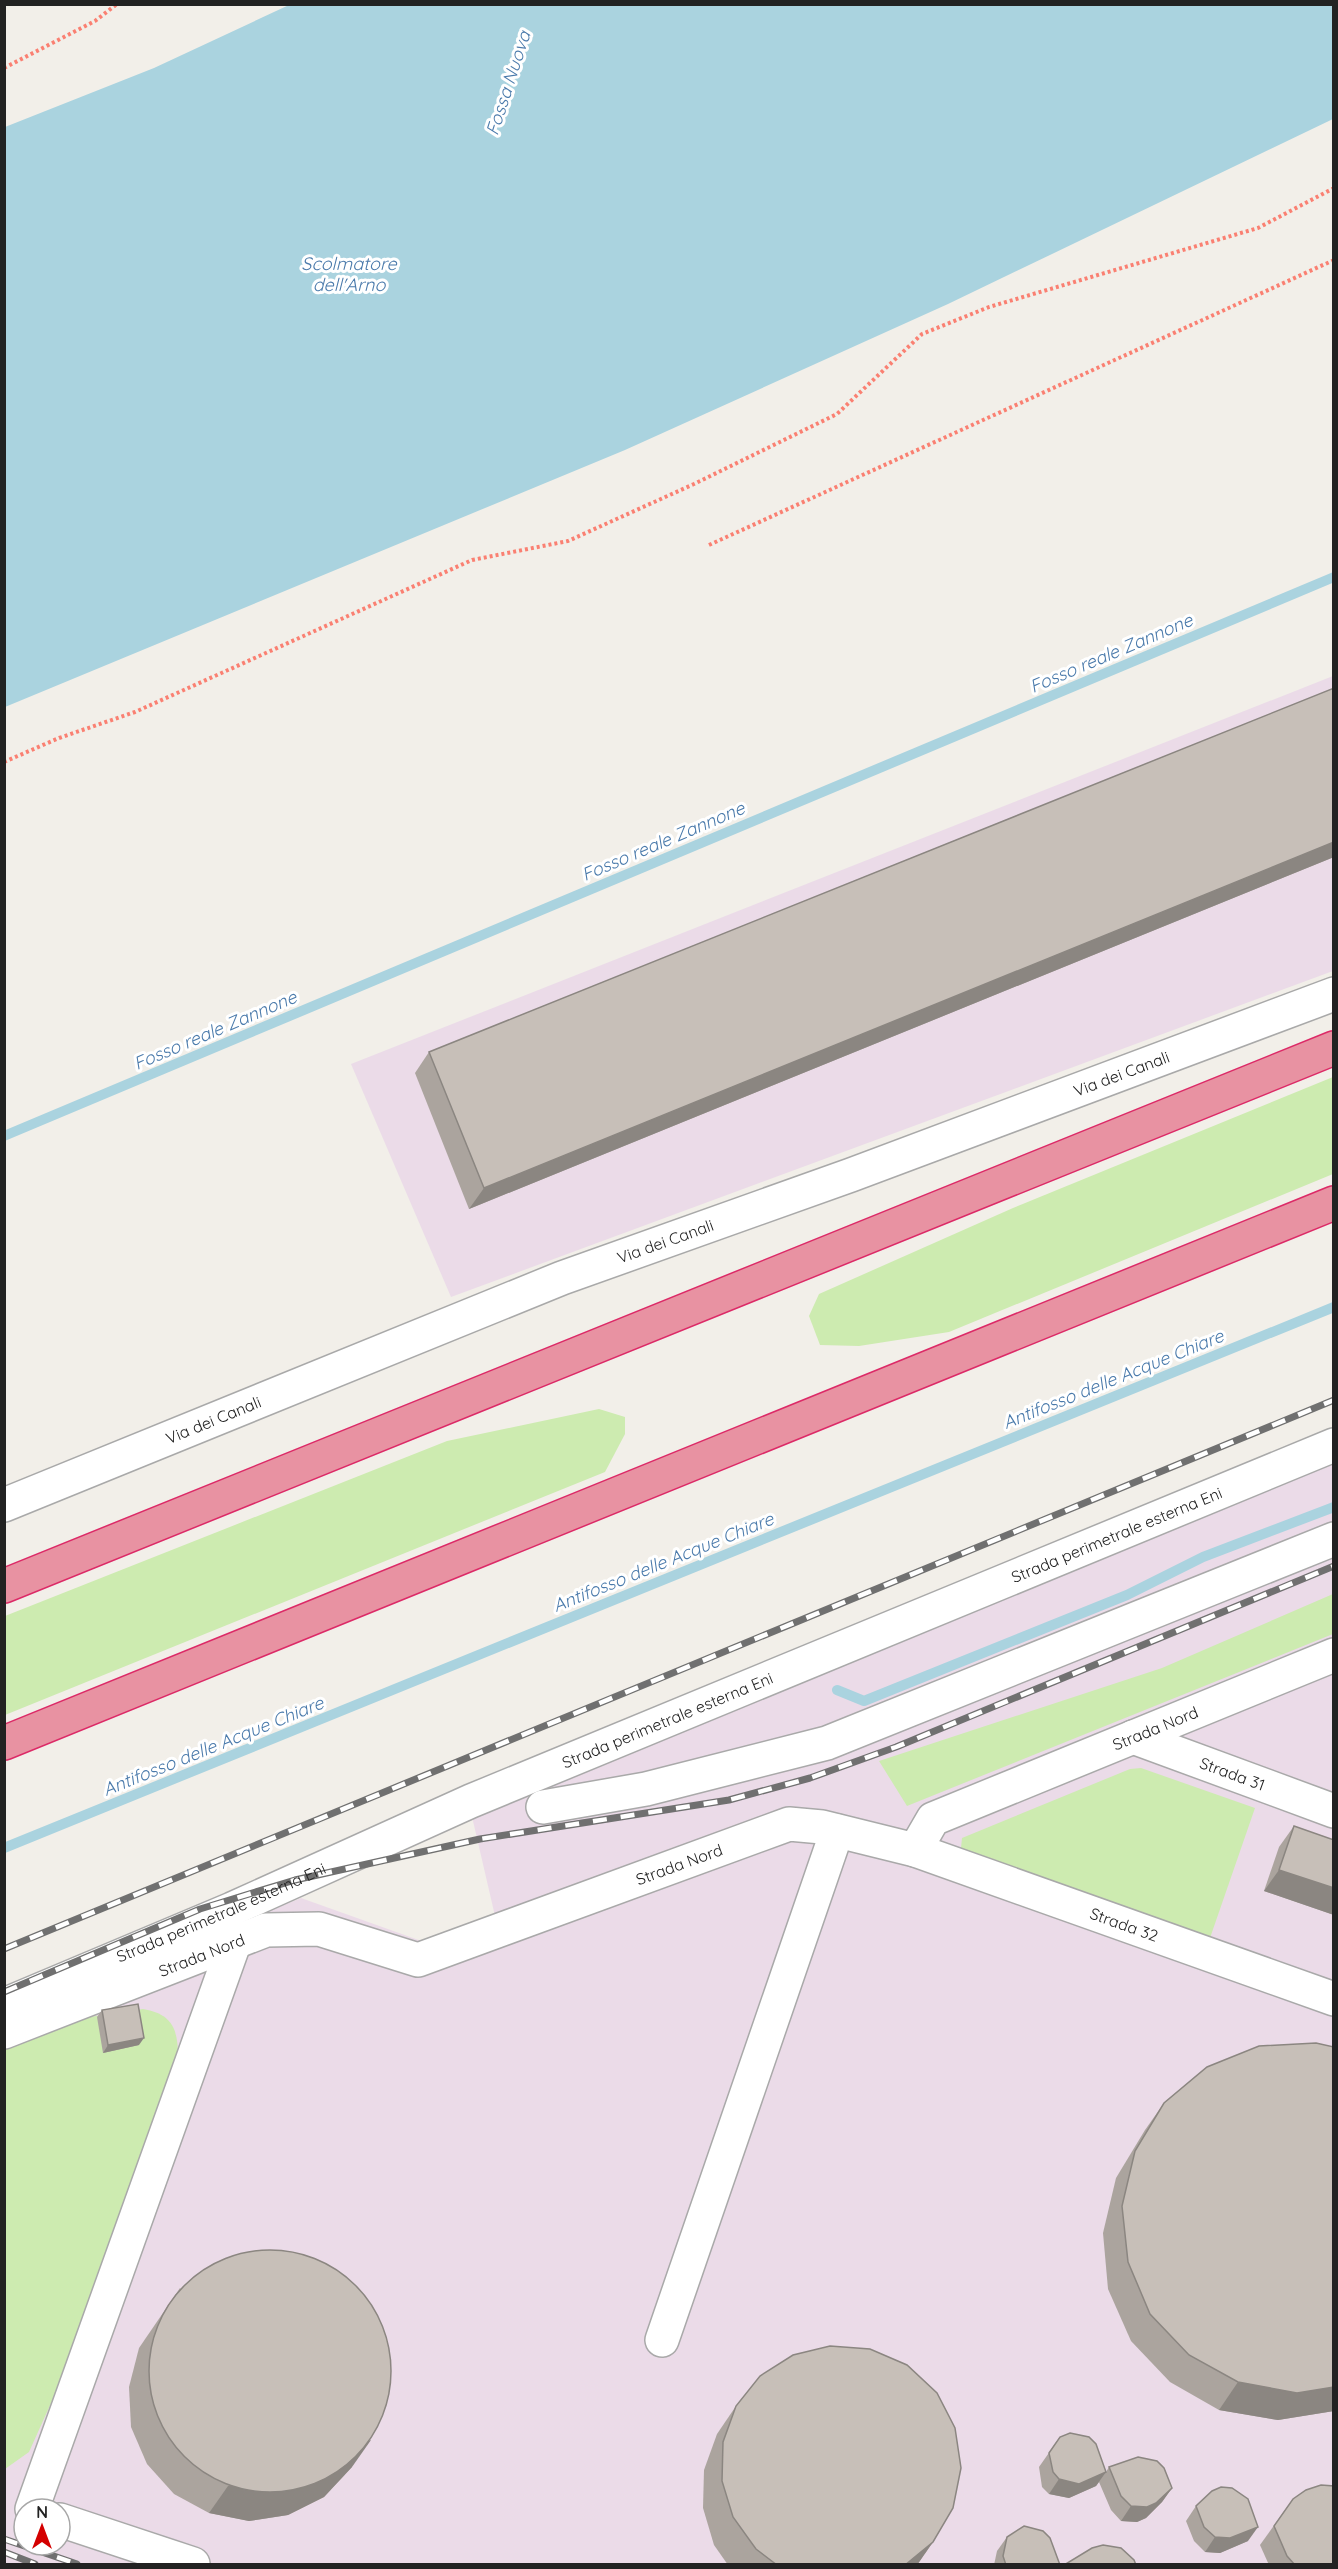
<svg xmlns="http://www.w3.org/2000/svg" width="1338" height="2569" font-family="Quicksand,sans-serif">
	<rect width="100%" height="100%" fill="#f2efe9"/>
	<g fill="#ebdbe8" fill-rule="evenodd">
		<path d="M1333,676V971L451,1297L351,1064Z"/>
		<path d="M1333,1454V2564H5V2021L301,1898L427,1943L495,1916L470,1808ZM24,2509H60V2545H24Z"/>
	</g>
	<g fill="#cdebb0">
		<path d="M1333,1077V1174L949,1332L859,1346L820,1345L809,1316L819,1294L1013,1208Z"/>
		<path d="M599,1409L625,1417V1434L605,1472L5,1715V1616L447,1441Z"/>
		<path d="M1333,1594V1634L907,1806L879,1761L1162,1668Z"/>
		<path d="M1141,1768L1255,1808L1210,1938L967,1853L961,1848L962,1838L1130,1769Z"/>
		<path d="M143,2009C173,2014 178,2030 178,2057L79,2341L29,2452L5,2469V2045L76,2019Z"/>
	</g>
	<path fill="#aad3df" d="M289,5H1333V119L948,304L625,450L5,707V127L154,68Z"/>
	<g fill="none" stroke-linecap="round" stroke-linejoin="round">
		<g stroke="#aad3df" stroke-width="10">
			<path d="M4,1136L1334,577"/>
			<path d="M837,1690L864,1701L1127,1595L1203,1557L1334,1507"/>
			<path d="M4,1848L1334,1307"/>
		</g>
		<defs>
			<g id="minor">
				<path id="s1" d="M4,1505L562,1278L851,1175L1334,994"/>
				<path id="s2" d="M1133,1737L1334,1811"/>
				<path d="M543,1807L646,1789L827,1743L1334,1539"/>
				<path id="s3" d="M915,1850L1334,1999"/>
				<path id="s4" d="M4,2005L232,1909L471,1801L1334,1445"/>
				<path id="s5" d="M4,2032L266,1930L319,1929L418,1960L789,1824L822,1827L915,1850L933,1819L1334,1655"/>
				<path d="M662,2340L837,1831"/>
				<path d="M32,2509L235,1941"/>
				<path d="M60,2520L193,2564"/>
			</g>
			<g id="highway">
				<path d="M4,1586L1334,1048"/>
				<path d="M4,1743L1334,1203"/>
			</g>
		</defs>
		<use href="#minor" stroke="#a9a9a9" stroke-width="36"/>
		<use href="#highway" stroke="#dc2a67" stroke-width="36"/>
		<g stroke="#fa8072" stroke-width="4" stroke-dasharray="3 3" stroke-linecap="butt">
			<path d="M4,68L95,21L117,4"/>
			<path d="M709,545L1334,260"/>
			<path d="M4,762L59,738L135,712L472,560L568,541L694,484L837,414L922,334L989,307L1258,228L1334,188"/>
		</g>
		<use href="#minor" stroke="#fff" stroke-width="33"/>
		<use href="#highway" stroke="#e892a2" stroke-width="33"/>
		<defs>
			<g id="rail">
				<path d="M4,1949L1334,1400"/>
				<path d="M4,1992L200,1909L295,1880L480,1839L729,1800L810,1778L896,1747L1334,1566"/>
				<path d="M4,2539L77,2564"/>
				<path d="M4,2552L35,2564"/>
			</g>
		</defs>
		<use href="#rail" stroke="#707070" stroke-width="7"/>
		<use href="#rail" stroke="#fff" stroke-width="4.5" stroke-dasharray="14" stroke-linecap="butt"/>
	</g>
	<g fill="#aba49e">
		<path d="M1334,688V857L469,1209L415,1073L429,1052Z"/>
		<path d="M1294,1826L1334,1840V1915L1264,1891L1279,1847Z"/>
		<path d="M102,2010L139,2045L103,2053L97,2017Z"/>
		<path d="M1334,2047V2411L1278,2420L1219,2410L1170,2382L1131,2341L1108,2289L1103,2233L1116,2178L1145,2130L1164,2103Z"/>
		<path d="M180,2288L352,2467L324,2497L288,2515L249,2521L209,2513L174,2494L147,2464L131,2427L129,2387L139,2348Z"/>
		<path d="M736,2406L933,2542L917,2565H728L714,2545L703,2508L704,2470L717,2434Z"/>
		<path d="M1060,2437L1106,2472L1109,2467L1172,2488L1162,2502L1146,2518L1137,2522L1121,2521L1111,2510L1099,2482L1096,2486L1069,2498L1049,2494L1042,2487L1039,2467Z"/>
		<path d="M1293,2499L1334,2565H1269L1260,2545Z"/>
		<path d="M1196,2506L1248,2541L1220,2553L1205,2552L1194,2541L1186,2521Z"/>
		<path d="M1007,2537L1060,2565H994L997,2551Z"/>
	</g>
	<g fill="#8b8681">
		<path d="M1334,842V857L469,1209L484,1188Z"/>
		<path d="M1279,1870L1334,1888V1915L1264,1891Z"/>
		<path d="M144,2038L139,2045L103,2053L108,2045Z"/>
		<path d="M1238,2382L1334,2387V2411L1278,2420L1219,2410Z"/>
		<path d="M371,2440L352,2467L324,2497L288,2515L249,2521L209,2513L228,2486Z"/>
		<path d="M1106,2472L1096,2486L1069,2498L1049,2494L1059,2479Z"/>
		<path d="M1172,2488L1162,2502L1146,2518L1137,2522L1121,2521L1131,2506Z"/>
		<path d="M1258,2527L1248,2541L1220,2553L1205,2552L1215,2537Z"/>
		<path d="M933,2542L917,2565H905Z"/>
	</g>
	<g fill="#c7bfb8" stroke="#8b8681" stroke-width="1.5">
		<path d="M1334,688V842L484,1188L429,1052Z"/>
		<path d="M1294,1826L1334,1840V1888L1279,1870Z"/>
		<path d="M138,2004L144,2038L108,2045L102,2010Z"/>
		<path d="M1316,2043L1334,2047V2387L1297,2393L1238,2382L1189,2355L1150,2314L1128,2262L1122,2206L1135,2151L1164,2103L1207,2067L1259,2046Z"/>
		<circle cx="270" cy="2371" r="121"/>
		<path d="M830,2346L870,2349L907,2365L937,2393L955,2428L961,2468L953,2508L933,2542L905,2565H777L756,2549L733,2517L722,2481L723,2442L736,2406L760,2376L793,2355Z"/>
		<path d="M1070,2433L1089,2437L1096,2444L1106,2472L1079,2484L1059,2479L1053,2472L1049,2453L1060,2437Z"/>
		<path d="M1138,2457L1157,2461L1164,2468L1172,2488L1156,2503L1147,2507L1131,2506L1121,2496L1109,2467Z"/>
		<path d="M1321,2485L1334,2486V2565H1295L1287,2556L1274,2526L1293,2499L1306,2490Z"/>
		<path d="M1221,2487L1232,2488L1248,2499L1258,2527L1230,2538L1215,2537L1204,2527L1196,2506L1212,2491Z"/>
		<path d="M1024,2526L1043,2531L1050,2538L1060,2565H1006L1003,2556L1007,2537Z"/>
		<path d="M1103,2545L1121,2548L1134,2560L1136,2565H1064L1092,2548Z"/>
	</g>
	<g text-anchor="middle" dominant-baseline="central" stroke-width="6" stroke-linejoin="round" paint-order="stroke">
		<g font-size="16" fill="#222" stroke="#fff">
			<text stroke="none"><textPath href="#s1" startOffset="1198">Via dei Canali</textPath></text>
			<text stroke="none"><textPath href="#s1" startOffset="712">Via dei Canali</textPath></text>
			<text stroke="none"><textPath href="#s1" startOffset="226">Via dei Canali</textPath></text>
			<text stroke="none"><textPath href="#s4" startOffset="1208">Strada perimetrale esterna Eni</textPath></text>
			<text stroke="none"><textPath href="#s4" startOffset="722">Strada perimetrale esterna Eni</textPath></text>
			<text stroke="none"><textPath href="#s5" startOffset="1238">Strada Nord</textPath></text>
			<text stroke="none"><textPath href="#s2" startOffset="106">Strada 31</textPath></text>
			<text stroke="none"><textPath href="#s5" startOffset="716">Strada Nord</textPath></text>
			<text stroke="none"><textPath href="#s4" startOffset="236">Strada perimetrale esterna Eni</textPath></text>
			<text stroke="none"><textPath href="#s3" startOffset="222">Strada 32</textPath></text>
			<text stroke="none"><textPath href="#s5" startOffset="212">Strada Nord</textPath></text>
		</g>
		<g font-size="18" font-style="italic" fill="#4a7aab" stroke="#fff">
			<text transform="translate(508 83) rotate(-72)">Fossa Nuova</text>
			<text x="349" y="263">Scolmatore<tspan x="349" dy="21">dell'Arno</tspan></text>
			<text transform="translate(1111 653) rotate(-23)">Fosso reale Zannone</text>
			<text transform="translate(663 841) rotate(-23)">Fosso reale Zannone</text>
			<text transform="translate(215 1030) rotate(-23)">Fosso reale Zannone</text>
			<text transform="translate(1113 1379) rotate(-22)">Antifosso delle Acque Chiare</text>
			<text transform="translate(663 1562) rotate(-22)">Antifosso delle Acque Chiare</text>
			<text transform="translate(213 1746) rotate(-22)">Antifosso delle Acque Chiare</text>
		</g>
	</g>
	<rect width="1338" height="2569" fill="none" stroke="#222222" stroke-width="12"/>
	<g transform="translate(42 2527)"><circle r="28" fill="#ffffff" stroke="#a7a7a7" stroke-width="1.5"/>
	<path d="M0-4.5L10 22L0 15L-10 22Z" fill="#d40000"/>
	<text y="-9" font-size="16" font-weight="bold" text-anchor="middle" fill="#222222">N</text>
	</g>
</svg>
